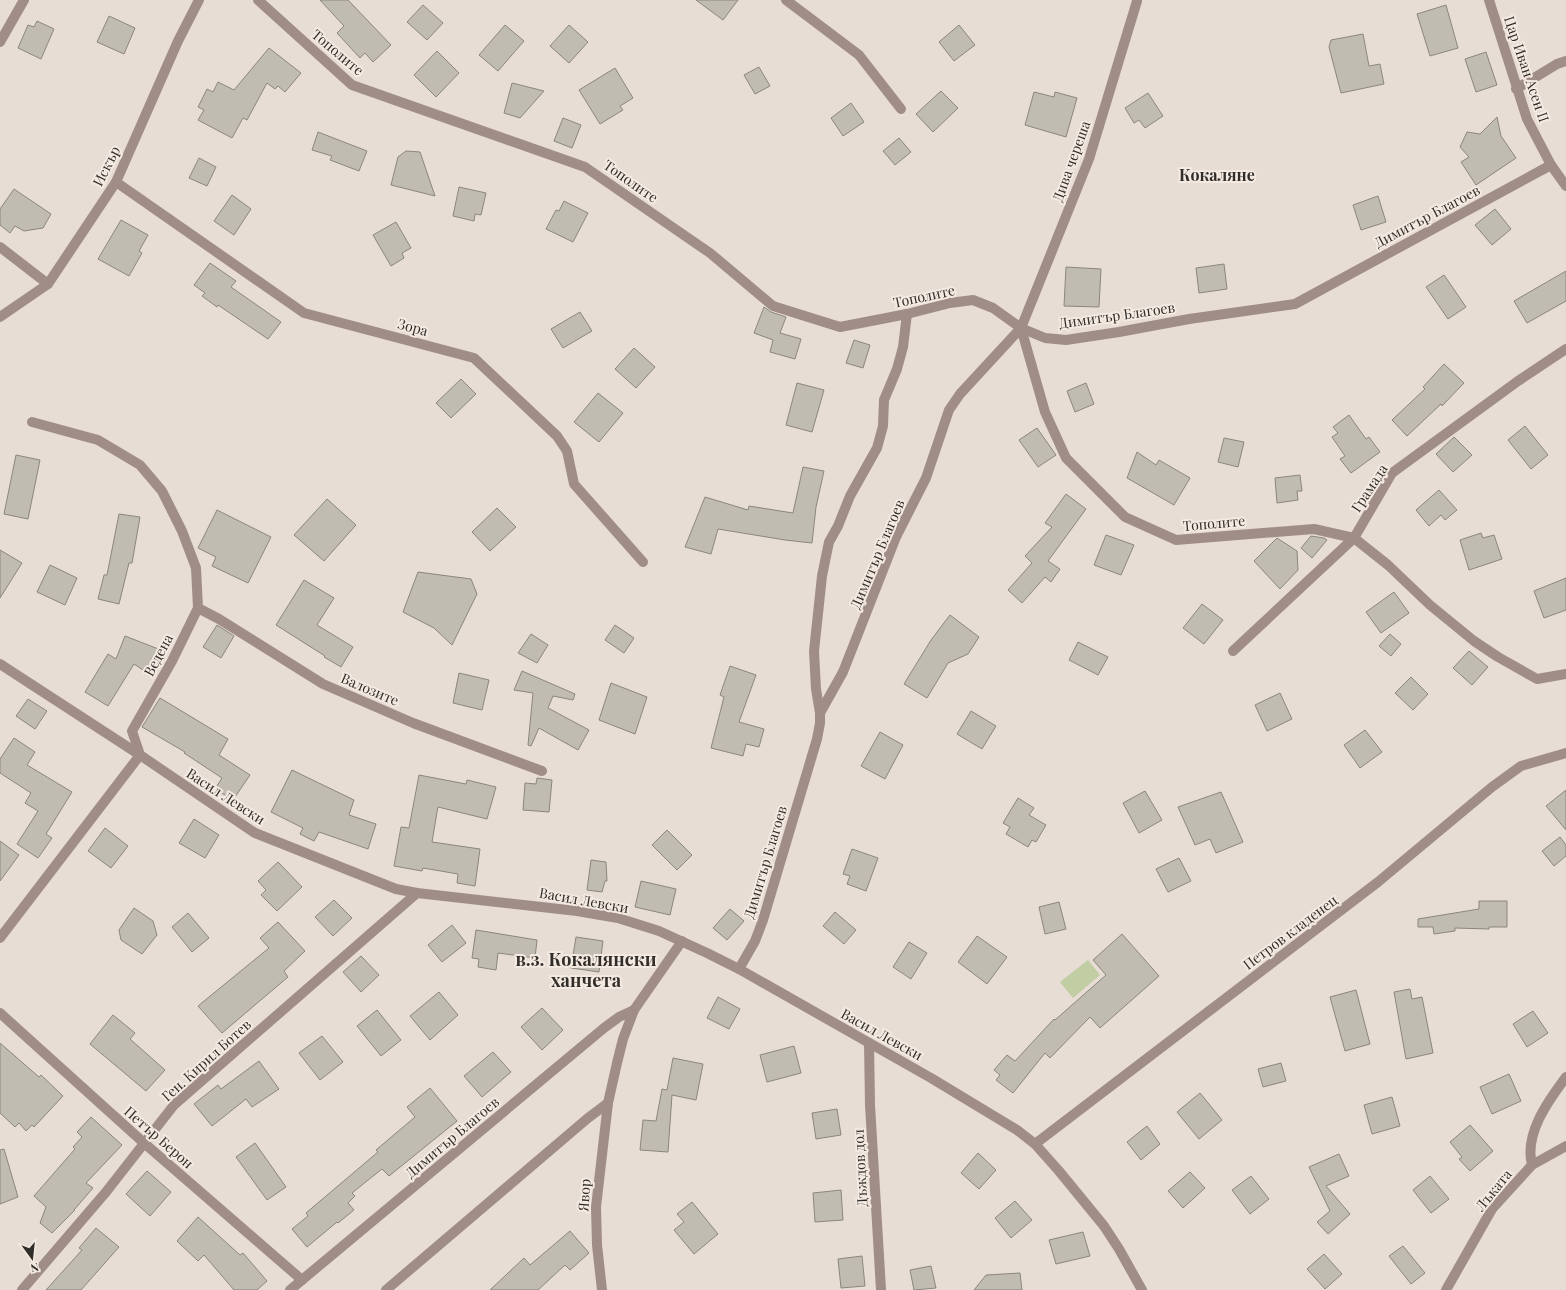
<svg xmlns="http://www.w3.org/2000/svg" width="1566" height="1290" font-family="'Playfair Display',serif">
	<rect width="100%" height="100%" fill="#e7ddd4"/>
	<path fill="#c1cda3" d="M1088,960L1100,975L1073,998L1060,982Z"/>
	<g fill="#c0bcb1" stroke="#8b877d">
		<path d="M320,0H348L391,45L373,62L365,53L360,58L337,33L344,26Z"/>
		<path d="M696,0H738L723,20Z"/>
		<path d="M423,5L443,23L427,40L407,22Z"/>
		<path d="M1446,5L1458,48L1430,56L1417,14Z"/>
		<path d="M109,16L135,28L124,54L97,42Z"/>
		<path d="M37,21L54,29L41,59L18,48L28,25L34,27Z"/>
		<path d="M505,25L524,41L498,71L479,55Z"/>
		<path d="M569,25L588,42L569,63L550,46Z"/>
		<path d="M959,25L975,45L954,61L939,42Z"/>
		<path d="M1363,34L1369,66L1380,64L1384,84L1341,93L1329,47L1331,40Z"/>
		<path d="M269,48L301,73L285,92L278,86L275,89L267,83L247,120L243,118L232,138L198,120L204,110L198,107L207,89L213,92L218,82L234,90Z"/>
		<path d="M437,51L459,73L436,97L414,75Z"/>
		<path d="M1486,52L1497,85L1476,92L1465,59Z"/>
		<path d="M759,67L770,86L755,94L744,75Z"/>
		<path d="M615,68L633,98L620,106L623,110L600,124L579,90Z"/>
		<path d="M512,83L544,91L520,118L504,113Z"/>
		<path d="M941,91L958,108L933,132L916,114Z"/>
		<path d="M1034,92L1054,97L1055,92L1077,98L1066,137L1025,125Z"/>
		<path d="M1148,93L1163,116L1145,128L1139,120L1134,123L1125,108Z"/>
		<path d="M851,103L864,122L843,136L831,118Z"/>
		<path d="M1497,117L1501,136L1516,158L1476,185L1461,162L1469,157L1460,147L1467,132L1480,134Z"/>
		<path d="M563,118L581,125L572,148L554,141Z"/>
		<path d="M318,132L367,151L359,171L330,160L332,156L312,150Z"/>
		<path d="M899,138L911,152L895,165L883,151Z"/>
		<path d="M406,151L420,152L435,196L391,185L398,157Z"/>
		<path d="M199,158L216,167L207,186L189,178Z"/>
		<path d="M459,187L486,193L481,215L475,214L474,221L453,216Z"/>
		<path d="M14,189L51,214L43,228L24,231L15,226L10,233L0,225V209Z"/>
		<path d="M232,195L251,209L234,235L214,221Z"/>
		<path d="M1378,196L1386,222L1361,230L1353,205Z"/>
		<path d="M564,201L588,213L573,242L546,229L556,210L559,211Z"/>
		<path d="M1495,209L1511,229L1492,245L1475,225Z"/>
		<path d="M121,220L148,235L139,251L142,253L129,276L98,259Z"/>
		<path d="M396,222L411,248L402,253L404,258L391,266L373,235Z"/>
		<path d="M210,263L236,281L231,287L281,322L268,339L218,305L217,307L202,296L205,293L194,285Z"/>
		<path d="M1224,264L1227,289L1199,293L1196,268Z"/>
		<path d="M1066,267L1101,269L1099,307L1064,306Z"/>
		<path d="M1566,271V301L1527,323L1514,301Z"/>
		<path d="M1444,275L1466,307L1448,319L1426,287Z"/>
		<path d="M764,307L771,312L786,317L780,333L801,339L795,359L770,352L773,340L754,333Z"/>
		<path d="M580,312L592,331L563,348L551,329Z"/>
		<path d="M854,340L870,345L863,368L846,363Z"/>
		<path d="M634,348L655,367L636,388L615,369Z"/>
		<path d="M1444,364L1464,383L1442,406L1441,404L1407,436L1392,420L1425,389L1423,387Z"/>
		<path d="M461,379L476,394L451,418L436,403Z"/>
		<path d="M797,383L824,390L812,432L786,425Z"/>
		<path d="M1086,383L1094,404L1075,412L1067,391Z"/>
		<path d="M598,393L623,413L599,442L574,422Z"/>
		<path d="M1349,415L1366,439L1369,437L1380,452L1351,473L1340,459L1345,456L1332,437L1338,433L1333,427Z"/>
		<path d="M1525,426L1548,455L1531,469L1508,440Z"/>
		<path d="M1037,428L1056,455L1038,467L1019,440Z"/>
		<path d="M1454,437L1472,455L1453,472L1436,454Z"/>
		<path d="M1224,438L1244,442L1238,467L1218,462Z"/>
		<path d="M1137,452L1156,465L1159,460L1190,478L1174,505L1127,478Z"/>
		<path d="M16,455L40,460L28,519L4,514Z"/>
		<path d="M803,467L824,471L816,507L812,543L785,540L718,529L711,554L685,547L705,497L748,510L749,506L793,513Z"/>
		<path d="M1300,475L1302,491H1297L1298,500L1277,503L1275,478Z"/>
		<path d="M1439,490L1457,510L1445,520L1441,515L1429,526L1416,510Z"/>
		<path d="M1066,494L1086,509L1048,561L1060,569L1051,582L1045,577L1022,603L1008,590L1032,563L1025,556L1052,527L1045,523Z"/>
		<path d="M327,499L356,525L324,561L294,535Z"/>
		<path d="M497,508L516,527L490,551L472,532Z"/>
		<path d="M217,510L271,537L248,583L212,566L216,557L198,548Z"/>
		<path d="M119,514L140,517L132,563H129L119,604L98,599L104,575H107Z"/>
		<path d="M1481,533L1483,538L1494,535L1502,559L1469,570L1460,540Z"/>
		<path d="M1106,535L1134,545L1121,575L1094,565Z"/>
		<path d="M1311,536L1324,538L1327,540L1312,558L1301,548Z"/>
		<path d="M1277,538L1297,551L1298,570L1280,589L1254,561Z"/>
		<path d="M0,550L22,563L0,598Z"/>
		<path d="M50,565L77,578L65,605L37,592Z"/>
		<path d="M418,572L471,579L477,594L452,645L434,628L403,612Z"/>
		<path d="M1566,578V610L1544,618L1534,591Z"/>
		<path d="M304,580L334,598L317,625L353,647L341,667L324,657L325,656L276,625Z"/>
		<path d="M1394,592L1409,613L1381,633L1366,612Z"/>
		<path d="M1202,604L1223,620L1204,644L1183,628Z"/>
		<path d="M950,615L979,637L968,654L948,663L927,698L904,684L931,640Z"/>
		<path d="M217,625L234,636L221,658L203,647Z"/>
		<path d="M615,625L634,638L624,653L605,640Z"/>
		<path d="M531,634L548,645L537,663L518,653Z"/>
		<path d="M1390,634L1401,644L1391,656L1379,646Z"/>
		<path d="M125,636L161,650L149,674L134,664L108,706L85,692L108,654L116,659Z"/>
		<path d="M1078,642L1108,657L1098,675L1069,660Z"/>
		<path d="M1469,651L1488,667L1472,685L1453,668Z"/>
		<path d="M730,666L756,675L739,722L764,729L759,747L746,744L743,756L711,748L724,697L720,695Z"/>
		<path d="M522,671L575,694L573,700L553,696L548,708L589,730L578,750L539,728L531,746L528,745L533,693L514,690Z"/>
		<path d="M459,673L489,680L482,710L453,703Z"/>
		<path d="M1411,677L1428,694L1413,710L1395,693Z"/>
		<path d="M611,683L647,697L635,734L599,720Z"/>
		<path d="M1280,693L1292,719L1267,731L1255,705Z"/>
		<path d="M160,698L228,739L219,755L250,775L233,800L215,789L222,778L184,753L185,752L142,727Z"/>
		<path d="M28,699L47,711L35,729L16,716Z"/>
		<path d="M971,711L996,726L982,749L957,734Z"/>
		<path d="M1365,730L1382,752L1360,768L1344,745Z"/>
		<path d="M880,732L903,745L885,779L861,766Z"/>
		<path d="M14,738L35,752L27,765L72,792L46,834L52,838L38,858L17,844L38,811L25,803L31,793L0,773V759Z"/>
		<path d="M292,770L354,800L349,815L376,824L368,849L319,832L314,841L300,834L303,828L271,812Z"/>
		<path d="M419,775L466,784L467,780L496,787L487,819L438,807L437,812L432,842L480,849L475,886L457,883L458,874L423,868L422,871L394,866L401,827L409,828Z"/>
		<path d="M537,778L552,780L549,812L523,810L525,783L536,784Z"/>
		<path d="M1566,790V830L1546,806Z"/>
		<path d="M1145,791L1162,820L1139,833L1123,803Z"/>
		<path d="M1221,792L1243,842L1216,853L1210,839L1195,845L1178,807Z"/>
		<path d="M1018,798L1034,808L1029,815L1046,825L1036,842L1032,840L1028,847L1006,834L1010,827L1003,823Z"/>
		<path d="M194,819L219,835L205,858L179,843Z"/>
		<path d="M105,828L128,846L111,868L88,851Z"/>
		<path d="M667,830L692,855L677,870L652,845Z"/>
		<path d="M1560,837L1566,845V856L1554,866L1542,851Z"/>
		<path d="M0,841L19,855L0,881Z"/>
		<path d="M852,849L878,858L866,891L847,884L850,876L843,874Z"/>
		<path d="M1179,858L1191,881L1168,892L1156,869Z"/>
		<path d="M591,860L606,862L607,881H605L602,892L587,890Z"/>
		<path d="M278,862L302,887L277,911L261,895L266,890L258,881Z"/>
		<path d="M641,881L676,889L670,915L635,907Z"/>
		<path d="M334,900L352,918L333,936L315,917Z"/>
		<path d="M1479,901H1507V927H1489V929L1455,928V931L1434,934L1433,927H1418V919L1479,909Z"/>
		<path d="M1059,902L1066,929L1045,934L1039,907Z"/>
		<path d="M134,908L153,921L157,935L142,954L121,940L119,930Z"/>
		<path d="M730,909L744,921L727,940L713,928Z"/>
		<path d="M835,912L856,930L844,944L823,926Z"/>
		<path d="M188,913L209,938L192,952L172,927Z"/>
		<path d="M278,922L305,951L284,971L288,977L222,1033L198,1006L269,948L260,938Z"/>
		<path d="M452,925L466,943L442,962L428,945Z"/>
		<path d="M476,930L537,940L535,958L498,953L496,970L478,967L479,959L472,958Z"/>
		<path d="M1122,934L1159,976L1100,1028L1090,1017L1050,1058L1045,1053L1013,1093L996,1080L1000,1075L994,1070L1007,1055L1015,1061L1054,1019L1055,1020L1106,975L1093,960Z"/>
		<path d="M977,936L1007,957L987,984L958,962Z"/>
		<path d="M576,937L603,941L599,972L571,968Z"/>
		<path d="M909,942L927,953L911,979L893,967Z"/>
		<path d="M361,956L379,975L361,992L343,972Z"/>
		<path d="M1410,989L1412,999L1422,997L1433,1053L1406,1059L1394,992Z"/>
		<path d="M1356,990L1370,1044L1345,1051L1330,997Z"/>
		<path d="M439,992L458,1015L430,1040L410,1016Z"/>
		<path d="M718,997L740,1009L729,1029L707,1018Z"/>
		<path d="M542,1008L563,1030L542,1050L521,1027Z"/>
		<path d="M377,1010L401,1040L381,1056L357,1026Z"/>
		<path d="M1533,1011L1548,1033L1527,1047L1513,1024Z"/>
		<path d="M113,1015L135,1033L130,1039L165,1070L146,1091L90,1044Z"/>
		<path d="M322,1036L343,1062L320,1080L299,1053Z"/>
		<path d="M0,1043L39,1077L41,1075L63,1096L34,1127L32,1125L26,1131L19,1123L15,1127L0,1113Z"/>
		<path d="M794,1046L801,1073L767,1082L760,1055Z"/>
		<path d="M493,1052L511,1072L482,1097L464,1076Z"/>
		<path d="M673,1058L703,1064L696,1100L672,1095L668,1152L640,1150L643,1120L656,1121L662,1089L667,1090Z"/>
		<path d="M259,1061L279,1089L252,1107L246,1099L212,1126L194,1104L218,1085L221,1089Z"/>
		<path d="M1281,1063L1286,1081L1263,1087L1258,1069Z"/>
		<path d="M1509,1074L1521,1101L1492,1114L1480,1087Z"/>
		<path d="M430,1088L457,1121L389,1176L382,1169L352,1193L355,1196L348,1203L354,1210L338,1223L337,1222L307,1247L292,1229L308,1216L306,1213L378,1152L376,1150L415,1117L407,1107Z"/>
		<path d="M1200,1093L1222,1120L1199,1139L1177,1112Z"/>
		<path d="M1392,1097L1400,1126L1372,1134L1364,1105Z"/>
		<path d="M837,1109L841,1135L816,1139L812,1113Z"/>
		<path d="M91,1117L122,1145L86,1183L93,1188L74,1210H75L52,1233L40,1223L46,1207L34,1196L75,1149L73,1147L82,1137L77,1132Z"/>
		<path d="M1470,1125L1493,1151L1470,1171L1459,1159L1462,1157L1450,1142Z"/>
		<path d="M1147,1126L1160,1144L1141,1160L1127,1142Z"/>
		<path d="M255,1143L286,1187L267,1200L236,1157Z"/>
		<path d="M4,1149L18,1197L0,1204V1150Z"/>
		<path d="M978,1153L996,1170L979,1189L961,1173Z"/>
		<path d="M1339,1154L1349,1176L1326,1186L1350,1214L1328,1234L1317,1222L1330,1211L1309,1167Z"/>
		<path d="M147,1171L171,1192L150,1216L126,1194Z"/>
		<path d="M1190,1172L1205,1188L1183,1208L1168,1191Z"/>
		<path d="M1251,1176L1269,1199L1250,1214L1232,1190Z"/>
		<path d="M1430,1176L1449,1199L1431,1213L1413,1190Z"/>
		<path d="M841,1190L843,1220L815,1222L813,1193Z"/>
		<path d="M1015,1201L1032,1220L1011,1238L995,1218Z"/>
		<path d="M692,1202L718,1234L694,1254L674,1230L684,1222L677,1214Z"/>
		<path d="M198,1217L240,1255L243,1253L267,1281L257,1290H234L204,1255L198,1261L177,1241Z"/>
		<path d="M96,1228L119,1247L81,1290H46L82,1250L79,1248Z"/>
		<path d="M570,1231L589,1253L570,1270L565,1265L538,1290H490L524,1258L530,1265Z"/>
		<path d="M1083,1232L1090,1256L1056,1264L1049,1240Z"/>
		<path d="M1403,1246L1425,1273L1411,1284L1389,1256Z"/>
		<path d="M1324,1254L1342,1274L1325,1289L1307,1269Z"/>
		<path d="M862,1256L865,1286L841,1288L838,1259Z"/>
		<path d="M931,1266L936,1288L914,1290L910,1270Z"/>
		<path d="M1020,1273L1022,1290H974L986,1275Z"/>
	</g>
	<g fill="none" stroke-linecap="round" stroke-linejoin="round">
		<path stroke="#a18d88" stroke-width="10" d="M1233,651L1354,538"/>
		<g stroke="#a18d88" stroke-width="10">
			<path d="M258,0L352,85L585,167L710,253L773,306L840,327L907,314L950,303L973,300L993,308L1021,328L1045,338L1066,340L1119,332L1189,319L1295,304L1551,165"/>
			<path d="M786,0L859,55L901,109"/>
			<path d="M1489,0L1527,119L1551,165L1566,186"/>
			<path d="M0,42L24,0"/>
			<path d="M1516,89L1557,64L1566,61"/>
			<path d="M116,182L304,313L474,358L557,436L567,451L574,484L643,562"/>
			<path d="M0,247L48,284"/>
			<path d="M0,317L48,284L116,182L178,41L199,0"/>
			<path d="M1021,328L1045,412L1066,458L1125,517L1176,540L1314,529L1354,538L1388,565L1430,605L1474,641L1498,657L1537,679L1566,674"/>
			<path d="M1354,538L1392,473L1518,381L1566,349"/>
			<path d="M198,608L219,619L323,684L413,723L542,771"/>
			<path d="M0,664L140,755L255,833L396,889L417,893L577,911L618,918L659,931L707,953L739,969L931,1078L1017,1130L1035,1144L1059,1171L1104,1226L1119,1249L1142,1290"/>
			<path d="M820,713L843,672L896,537L926,478L949,410L960,394L1021,328L1089,159L1137,1"/>
			<path d="M0,938L140,755L132,731L172,661L198,608L196,568L182,531L162,491L140,465L98,440L32,422"/>
			<path d="M739,969L755,941L763,920L817,739L820,723V713L816,689L814,651L822,576L829,542L838,526L850,496L877,448L883,426L884,400L897,369L903,347L907,314"/>
			<path d="M0,1013L144,1143L302,1280"/>
			<path d="M869,1043L870,1105L881,1290"/>
			<path d="M1035,1144L1378,882L1492,787L1521,766L1566,753"/>
			<path d="M1532,1165C1524,1134 1548,1101 1566,1077"/>
			<path d="M22,1290L106,1192L174,1105L417,893"/>
			<path d="M290,1290L604,1028L619,1017L634,1010"/>
			<path d="M386,1290L588,1118L608,1103"/>
			<path d="M602,1290L597,1245L596,1207L608,1103L617,1063L623,1039L634,1010L682,941"/>
			<path d="M1446,1290L1492,1209L1532,1165L1566,1146"/>
		</g>
	</g>
	<g text-anchor="middle" dominant-baseline="central" stroke-width="4" stroke-linejoin="round" paint-order="stroke">
		<g font-size="14" fill="#312d2a" stroke="#f4eae1">
			<text transform="translate(338 52) rotate(40)">Тополите</text>
			<text transform="translate(1527 69) rotate(71)">Цар Иван Асен II</text>
			<text transform="translate(1071 161) rotate(-70)">Дива череша</text>
			<text transform="translate(106 166) rotate(-63)">Искър</text>
			<text transform="translate(631 181) rotate(35)">Тополите</text>
			<text transform="translate(1427 216) rotate(-28)">Димитър Благоев</text>
			<text transform="translate(924 296) rotate(-12)">Тополите</text>
			<text transform="translate(1117 315) rotate(-8)">Димитър Благоев</text>
			<text transform="translate(413 327) rotate(15)">Зора</text>
			<text transform="translate(1369 488) rotate(-57)">Грамада</text>
			<text transform="translate(1214 523) rotate(-5)">Тополите</text>
			<text transform="translate(877 554) rotate(-67)">Димитър Благоев</text>
			<text transform="translate(158 655) rotate(-62)">Ведена</text>
			<text transform="translate(370 689) rotate(23)">Валозите</text>
			<text transform="translate(226 796) rotate(33)">Васил Левски</text>
			<text transform="translate(765 862) rotate(-73)">Димитър Благоев</text>
			<text transform="translate(584 900) rotate(10)">Васил Левски</text>
			<text transform="translate(1290 932) rotate(-37)">Петров кладенец</text>
			<text transform="translate(882 1034) rotate(29)">Васил Левски</text>
			<text transform="translate(206 1060) rotate(-42)">Ген. Кирил Ботев</text>
			<text transform="translate(159 1137) rotate(41)">Петър Берон</text>
			<text transform="translate(452 1137) rotate(-40)">Димитър Благоев</text>
			<text transform="translate(860 1168) rotate(-93)">Дъждов дол</text>
			<text transform="translate(1493 1190) rotate(-51)">Лъката</text>
			<text transform="translate(584 1195) rotate(-86)">Явор</text>
		</g>
		<g font-size="16" font-weight="bold" fill="#312d2a" stroke="#f4eae1">
			<text x="1217" y="174">Кокаляне</text>
		</g>
		<g font-size="18" font-weight="bold" fill="#312d2a" stroke="#f4eae1">
			<text x="586" y="959">в.з. Кокалянски<tspan x="586" dy="21">ханчета</tspan></text>
		</g>
	</g>
	<g transform="translate(32 1258) rotate(165)" stroke="#f4eae1" stroke-width="3" paint-order="stroke">
	<path d="M0-3L7 15L0 10L-7 15Z" fill="#312d2a"/>
	<text y="-6" font-size="11" font-weight="bold" text-anchor="middle" fill="#312d2a">N</text>
	</g>
</svg>
